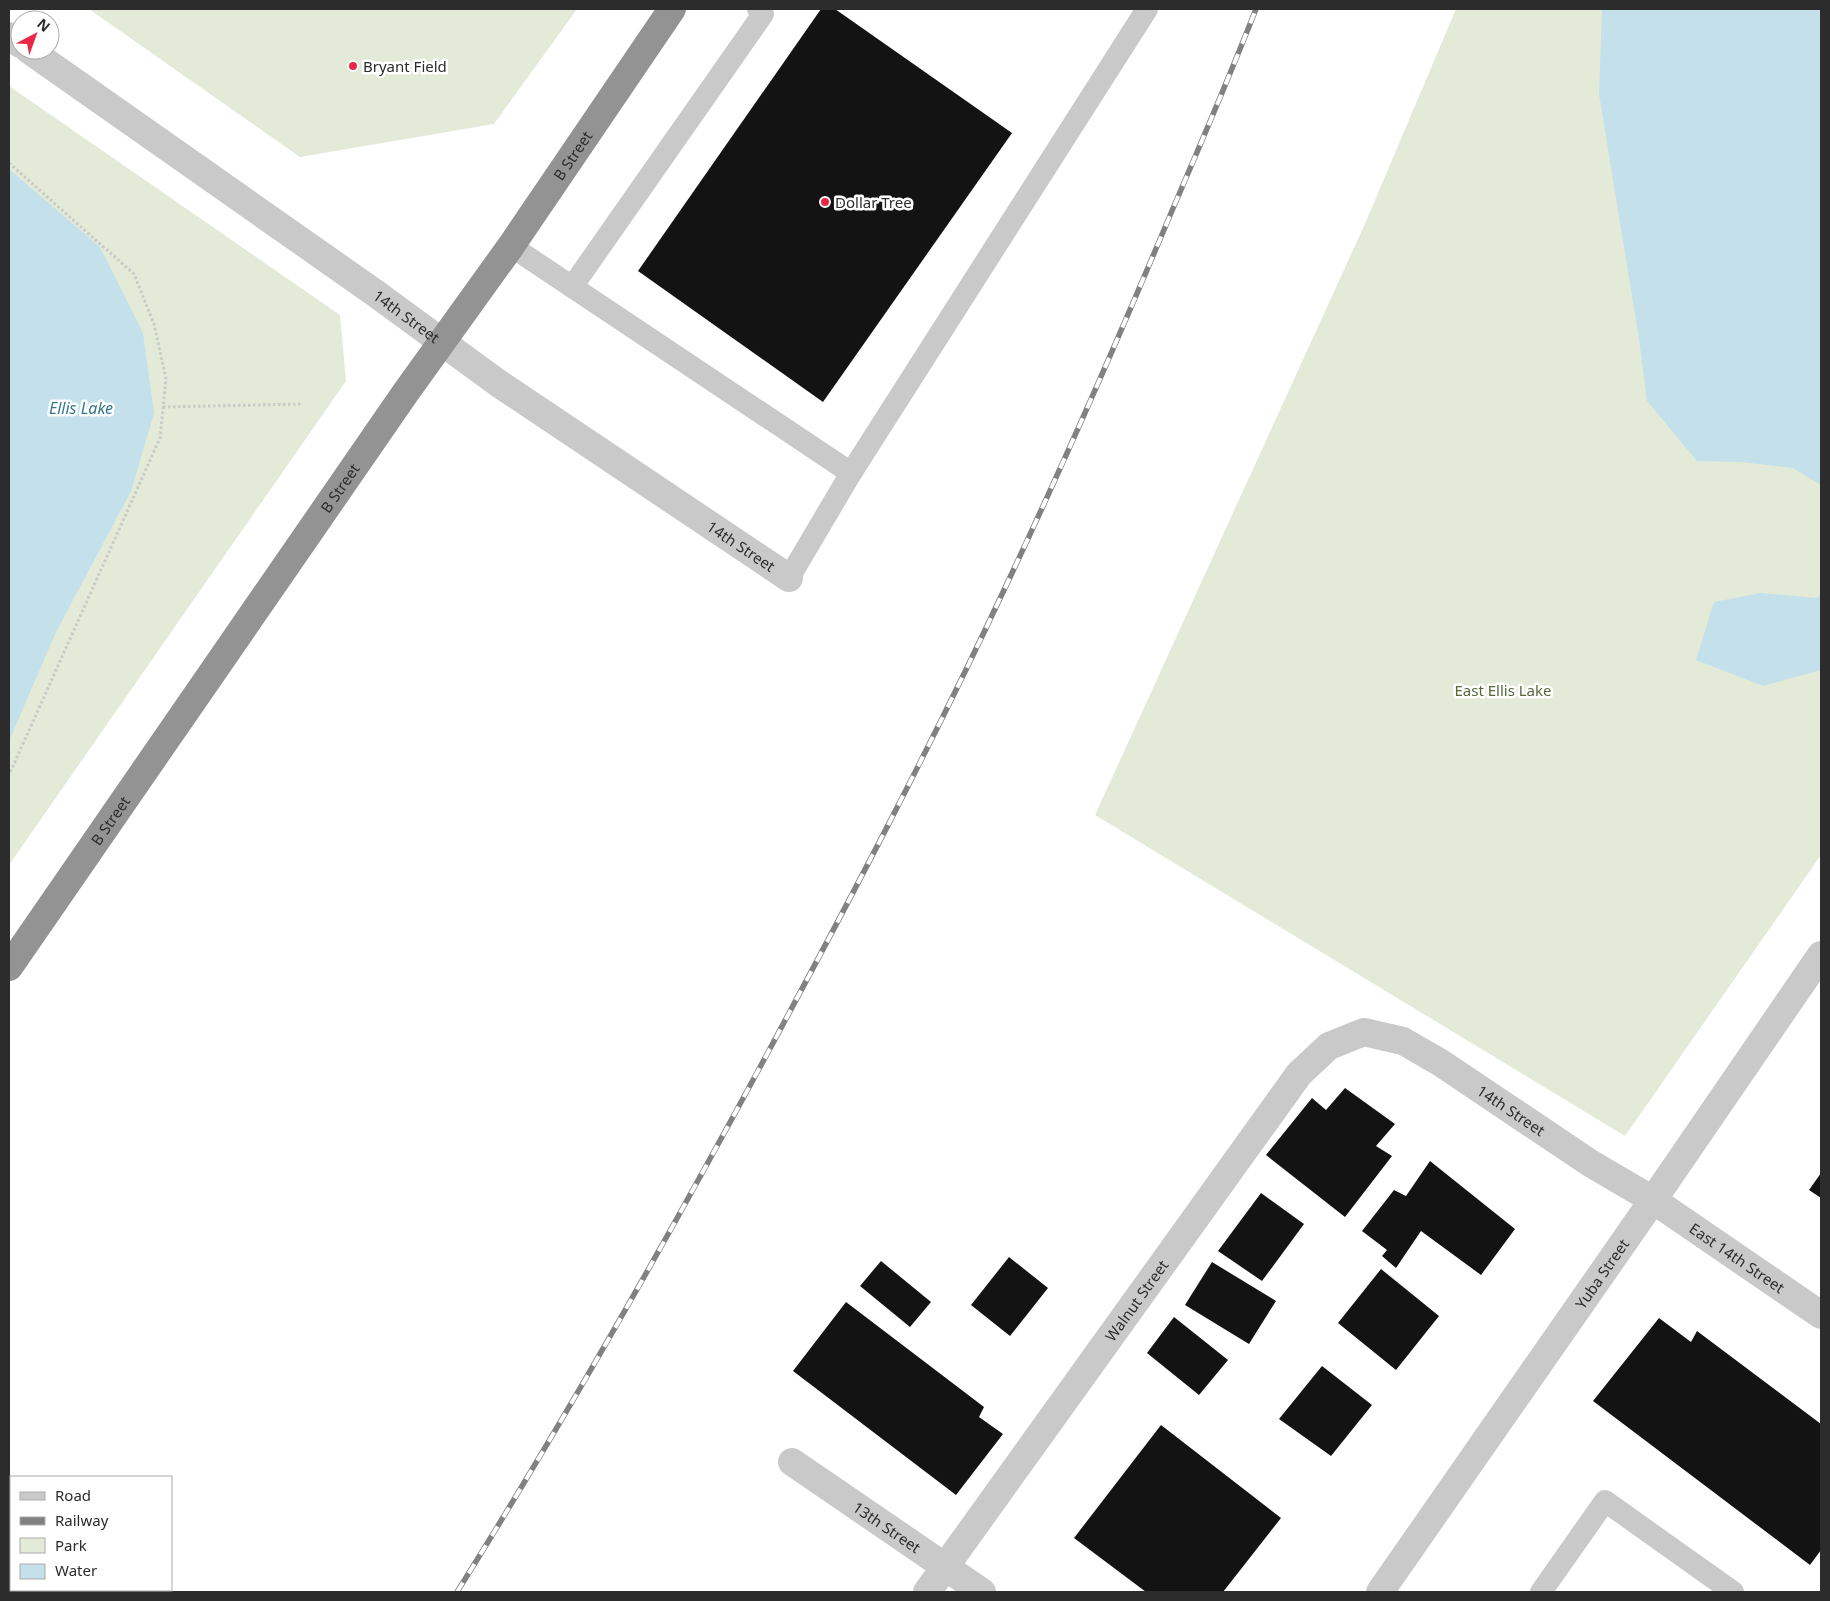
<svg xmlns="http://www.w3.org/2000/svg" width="1830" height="1601" font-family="'Noto Sans',sans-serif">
	<rect width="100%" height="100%" fill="#fff"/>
	<g fill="#e4ead8">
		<path d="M89,9H577L494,124L300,157Z"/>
		<path d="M1456,9H1821V855L1625,1136L1095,815L1364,226Z"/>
		<path d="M9,86L340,315L346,381L9,865Z"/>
	</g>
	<g fill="#c3e0eb">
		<path d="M1602,9H1821V485L1793,468L1741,462L1697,461L1647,401L1639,339L1599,94Z"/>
		<path d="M9,169L100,247L143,333L154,413L131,491L56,632L9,741Z"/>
		<path d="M1761,593L1816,598L1821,595V670L1763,686L1696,660L1714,602Z"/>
	</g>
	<g fill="#131313">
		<path d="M821,9H835L1012,133L823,402L638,271Z"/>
		<path d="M1345,1088L1395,1124L1376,1146L1392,1156L1345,1217L1266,1155L1312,1098L1326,1110Z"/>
		<path d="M1430,1161L1515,1229L1481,1275L1421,1231L1396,1268L1382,1256L1387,1250L1362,1231L1394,1190L1406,1196Z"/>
		<path d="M1821,1173V1198L1809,1190Z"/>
		<path d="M1261,1193L1304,1224L1262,1281L1218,1251Z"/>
		<path d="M1009,1257L1048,1288L1010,1336L971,1305Z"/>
		<path d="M881,1261L931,1302L910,1327L860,1286Z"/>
		<path d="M1212,1262L1276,1301L1249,1344L1185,1305Z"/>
		<path d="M1381,1269L1439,1316L1396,1370L1338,1323Z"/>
		<path d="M846,1302L984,1407L979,1417L1003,1434L956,1495L793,1371Z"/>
		<path d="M1174,1317L1228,1360L1199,1395L1147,1353Z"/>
		<path d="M1659,1318L1691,1342L1697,1331L1821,1424V1550L1810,1565L1593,1401Z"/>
		<path d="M1322,1366L1372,1405L1331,1456L1279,1419Z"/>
		<path d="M1161,1425L1281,1518L1223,1592H1146L1074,1538Z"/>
	</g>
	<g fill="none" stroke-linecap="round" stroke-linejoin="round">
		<g stroke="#c9c9c9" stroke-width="3" stroke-dasharray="2.5 2.5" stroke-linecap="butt">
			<path d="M9,163L134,274L154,324L166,379L160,438L9,775"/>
			<path d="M163,407L303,404"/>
		</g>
		<g stroke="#c9c9c9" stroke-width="22">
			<path d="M511,246L851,473L1147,9"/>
			<path d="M572,287L763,14L758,9"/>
			<path d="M789,578L851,473"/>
			<path d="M1541,1592L1605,1501L1733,1592"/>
		</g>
		<g stroke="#c9c9c9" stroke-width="28">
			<path d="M9,36L20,44"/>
			<path id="s1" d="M29,50L375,293L498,383L789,578"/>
			<path id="s2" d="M792,1462L982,1592"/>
			<path id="s3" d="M927,1592L1299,1074L1329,1046L1364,1032L1403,1041L1441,1063L1590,1163L1653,1200L1821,1315"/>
			<path id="s4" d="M1380,1592L1653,1200L1821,955"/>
		</g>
		<path stroke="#939393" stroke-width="28" id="s5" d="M9,967L406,392L511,246L672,9"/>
		<defs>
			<path id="rail" d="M457,1592C569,1413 673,1229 773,1043C853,894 932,744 1004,590C1064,463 1120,335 1174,206C1202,141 1230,75 1256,9"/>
		</defs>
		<use href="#rail" stroke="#818181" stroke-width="5.5"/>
		<use href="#rail" stroke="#fff" stroke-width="4" stroke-dasharray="11" stroke-linecap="butt"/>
	</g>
	<g fill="#ea2749" stroke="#fff" stroke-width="2">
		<circle cx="353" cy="66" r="5"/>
		<circle cx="825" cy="202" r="5"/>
	</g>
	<g text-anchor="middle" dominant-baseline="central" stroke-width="5" stroke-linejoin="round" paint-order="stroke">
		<g font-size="15" fill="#2c2c2c" stroke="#fff" text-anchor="start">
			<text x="363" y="66">Bryant Field</text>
			<text x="835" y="202">Dollar Tree</text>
		</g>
		<g font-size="15" fill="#2c2c2c" stroke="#fff">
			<text stroke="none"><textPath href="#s5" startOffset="988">B Street</textPath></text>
			<text stroke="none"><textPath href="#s1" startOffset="462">14th Street</textPath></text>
			<text stroke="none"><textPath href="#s5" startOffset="582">B Street</textPath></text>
			<text stroke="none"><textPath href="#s1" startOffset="868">14th Street</textPath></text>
			<text stroke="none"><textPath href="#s5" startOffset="178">B Street</textPath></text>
			<text stroke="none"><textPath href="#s3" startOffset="885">14th Street</textPath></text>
			<text stroke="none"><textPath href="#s3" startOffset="1155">East 14th Street</textPath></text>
			<text stroke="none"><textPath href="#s4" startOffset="388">Yuba Street</textPath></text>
			<text stroke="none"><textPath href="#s3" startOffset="359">Walnut Street</textPath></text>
			<text stroke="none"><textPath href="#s2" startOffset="115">13th Street</textPath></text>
		</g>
		<g font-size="15" fill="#546839" stroke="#fff">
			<text x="1503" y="690">East Ellis Lake</text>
		</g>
		<g font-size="16" font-style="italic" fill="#38768f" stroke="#fff">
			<text x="81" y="408">Ellis Lake</text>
		</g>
	</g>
	<rect width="1830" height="1601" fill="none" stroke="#2c2c2c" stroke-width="20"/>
	<rect x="10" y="1476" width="162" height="115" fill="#ffffff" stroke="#ababab"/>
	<rect x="20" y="1492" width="25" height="8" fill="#c9c9c9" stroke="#ababab"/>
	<text x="55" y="1501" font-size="15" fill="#2c2c2c">Road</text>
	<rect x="20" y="1517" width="25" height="8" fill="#818181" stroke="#ababab"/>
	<text x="55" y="1526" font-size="15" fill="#2c2c2c">Railway</text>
	<rect x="20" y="1538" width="25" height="15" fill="#e4ead8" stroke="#ababab"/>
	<text x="55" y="1551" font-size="15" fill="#2c2c2c">Park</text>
	<rect x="20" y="1564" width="25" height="15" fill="#c3e0eb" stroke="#ababab"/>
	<text x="55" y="1576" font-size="15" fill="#2c2c2c">Water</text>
	<g transform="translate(35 35) rotate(41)"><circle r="24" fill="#ffffff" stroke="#ababab"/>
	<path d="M0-4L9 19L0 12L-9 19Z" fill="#ea2749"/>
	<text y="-8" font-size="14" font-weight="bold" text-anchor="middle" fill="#2c2c2c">N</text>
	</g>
</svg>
